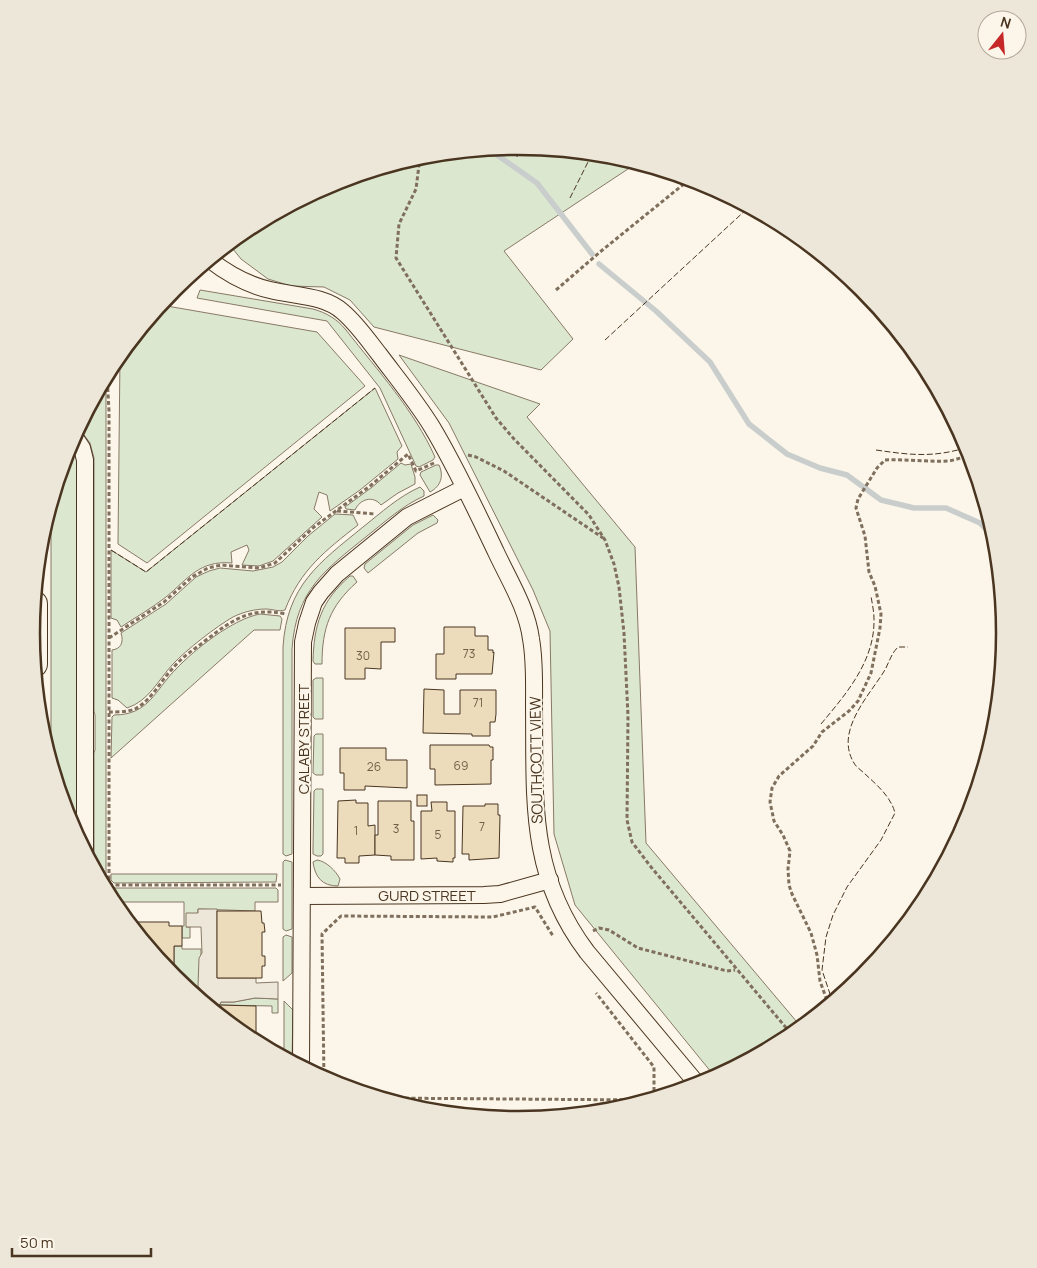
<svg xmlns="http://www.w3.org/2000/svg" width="1037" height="1268" font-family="Manrope,sans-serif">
	<rect width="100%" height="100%" fill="#fbf6e9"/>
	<g fill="#dce7d0" stroke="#887966">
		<path d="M519,147L614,156L637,163L504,251L573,339L541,370L374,327L350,300L324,287L291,286L268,279L241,259L229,244L248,229L332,184L424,156Z"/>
		<path d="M200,290L313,309C327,313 337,319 346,330C378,371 414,410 435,457L433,460L419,467L416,466L380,388L327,321L197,298Z"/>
		<path d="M161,305L317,332L365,386L147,563L118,544L120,355Z"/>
		<path d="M399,355L540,404L527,417L635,547L646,843L802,1028L789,1039L716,1078L575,905L554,834L550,631L533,590L449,423Z"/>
		<path d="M105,378L106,387V891L94,868V753L95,750V715L94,711V458L90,443L79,428Z"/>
		<path d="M375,388L402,446L397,452L398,459L360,490L330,511L327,495L319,492L314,509L322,517L273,561L259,566L242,565L249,550L247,545L231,552L232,563C199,560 188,579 166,597C152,608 136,617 121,627L117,620L111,618V550L146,572Z"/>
		<path d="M70,444L77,460V836L68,820L51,763V504Z"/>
		<path d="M401,463L405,465L411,464L415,477V484L398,493L381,505C373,495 360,499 355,510L346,509L345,507L371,488Z"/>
		<path d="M436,465H439C444,476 441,486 430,492L420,475L421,472Z"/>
		<path d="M420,487L424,491V496C402,506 386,521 367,536C325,570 296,590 292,649V854L286,856L283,854V647C287,585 319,563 363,527C382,512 398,497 420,487Z"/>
		<path d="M335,514L353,515L358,525C326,550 300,570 285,610C279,612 272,609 266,609C255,609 243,612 233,617C217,626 186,650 173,664C158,680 149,701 127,708L118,700L112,698V650C121,649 124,642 121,633L166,604L196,577L209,571L220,568L253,571L273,567L282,562L308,536Z"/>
		<path d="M433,515L438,520L437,523L418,533L368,573L364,568L365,564L413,525Z"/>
		<path d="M350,576H353L357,582C330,606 322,628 322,664H315L313,661C314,625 321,601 350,576Z"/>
		<path d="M260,614L280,616L282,619L280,630H254L111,758L112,717L114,715C149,715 155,690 176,669C195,649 233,619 260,614Z"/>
		<path d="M316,678H323V719H315L313,717V680Z"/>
		<path d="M316,734H323V775H316L313,773L314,736Z"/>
		<path d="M316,789H323V854L321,856H317L313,854V849L314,791Z"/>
		<path d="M285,860L292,862V929L286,931L283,929V862Z"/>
		<path d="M317,860C326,861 336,871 340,879L338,886C322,886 315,877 313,862Z"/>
		<path d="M111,874H277L276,882L114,883L111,880Z"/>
		<path d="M114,888H276L278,890V902H255V911L198,909V913L186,927H190V938H182V926H184V902H116V907L111,901V890Z"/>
		<path d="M286,935L292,937V973L283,981V937Z"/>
		<path d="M174,946H182V949H201V1001L174,979Z"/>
		<path d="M255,998L278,999V1013H272V1006L219,1005L221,1002H234Z"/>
		<path d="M284,1001L293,1010L292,1063L284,1058Z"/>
	</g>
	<path fill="#ede7d9" stroke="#887966" d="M198,909H217V978H256V983L278,982V999L255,998L234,1002H221L219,1006L218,1015L201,1001V990L198,986L199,958L202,953L201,927H186V913H198Z"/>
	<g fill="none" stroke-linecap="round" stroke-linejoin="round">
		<g stroke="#c9cecd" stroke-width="5.5">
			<path d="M490,150L537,183L592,254"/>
			<path d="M599,264L656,311L710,362L749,424L787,454L820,468L847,475L881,500L914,508H946L980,523L997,540"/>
			<path d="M993,741C991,719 991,702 1001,681"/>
		</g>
	</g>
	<g fill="#ecdcbc" stroke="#4a3520">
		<path d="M444,627H475V636H488V650H493V653L494,652L492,674H456V679H436V654H444Z"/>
		<path d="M345,628H395V642H381V669L365,668V679H345Z"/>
		<path d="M424,689L444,690V714H460V690H496V714L495,722H490V736H472V734L423,733Z"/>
		<path d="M430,745H489L490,747H493V760H491V784L435,785V769H430Z"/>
		<path d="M340,748H386V760H407V788L365,786V790H344V773H340Z"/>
		<rect x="417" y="795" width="10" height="11"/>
		<path d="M356,800V803H368V826L375,825V855L359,856V863H345V858H337L338,801Z"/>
		<path d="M378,801H411V821H414V860H391V856L375,855V835H378Z"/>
		<path d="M431,802H447V811H455V858H453V862L437,861V858L421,859V811H432Z"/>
		<path d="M485,804H498V815H500L499,858L469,860V854H462L463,806H485Z"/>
		<path d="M217,911H261L262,923H264L265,932H262V956H265V966H262V978H217Z"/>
		<path d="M136,922H169V926H182V946H174V979L131,926H136Z"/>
		<path d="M219,1005L256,1006V1044L248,1039L218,1015Z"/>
	</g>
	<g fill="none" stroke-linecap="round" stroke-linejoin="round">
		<defs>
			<g id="minor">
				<path d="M210,260C228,274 248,285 270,290C294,296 325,295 343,312C357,324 368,340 379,354C397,378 416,401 432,427C456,467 476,510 496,552C509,580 527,608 531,639C535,661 534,684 534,707C535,798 528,874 587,952L699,1086"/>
				<path d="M74,436L82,448L85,460V852"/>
				<path d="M302,896L484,895L500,894L550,880"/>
				<path d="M301,1068L303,642L307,623L314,602L321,592L337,574L407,517L464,488"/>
				<path d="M504,1120H533"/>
			</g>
			<path id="primary" d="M34,604V664"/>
		</defs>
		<use href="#minor" stroke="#4a3520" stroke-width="18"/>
		<use href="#primary" stroke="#4a3520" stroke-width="28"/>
		<g stroke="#7f6f5c" stroke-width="3" stroke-dasharray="4 2.5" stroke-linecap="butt">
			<path d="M420,157L416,189L399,224L396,258L496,418L514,439L589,515L605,540L614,564L619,587L624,633L628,716L627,820L632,842L651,867L793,1036"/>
			<path d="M556,290L600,252L690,179"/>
			<path d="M107,375L109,411V896"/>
			<path d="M468,455L476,457L504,471L603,538"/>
			<path d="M337,511L375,514"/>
			<path d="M109,638L164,602L192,577L208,568L221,565L259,568L275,563L314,527L370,486L408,454L416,471L434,463"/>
			<path d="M109,712C117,712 127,712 135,709C152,700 161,680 174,667C183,656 195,649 206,640C234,619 250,607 286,614"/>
			<path d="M109,885H281"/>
			<path d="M593,931L599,928L609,930L638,948L727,971L735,970"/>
			<path d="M829,1006L820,981L817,955L811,933L792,894L789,885L788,869L790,851L783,835L774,821L770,802L772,788L779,776L813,746L822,732L849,711L858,701L871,673L880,628L881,614L875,586L869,572L865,536L856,508L858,499L877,468L885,460C906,459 927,462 948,461C957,460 963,456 971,457"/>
			<path d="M324,1080L322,934L341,916L493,917L535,907L553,936"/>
			<path d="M654,1094L656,1099"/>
			<path d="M379,1098L643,1100L654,1094V1067L596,993"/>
		</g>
		<use href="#minor" stroke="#fbf6e9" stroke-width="16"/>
		<use href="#primary" stroke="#fbf6e9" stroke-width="26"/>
		<g stroke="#4a3520" stroke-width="1" stroke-dasharray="6 2.5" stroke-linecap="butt">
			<path d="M517,157L519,147"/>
			<path d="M570,198L592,154"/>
			<path d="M605,340L749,207"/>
			<path d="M876,450C910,455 934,458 968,447"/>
			<path d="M111,550L146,572L375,388"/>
			<path d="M821,724C846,694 875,661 874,619C874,611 872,603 871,596"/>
			<path d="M833,1003L822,970L826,937L833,915L847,887L881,840L895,813C891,797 877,785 865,774C861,770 856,767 854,763C835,732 867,698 883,673C889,664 890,655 898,647H908"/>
		</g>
	</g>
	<g text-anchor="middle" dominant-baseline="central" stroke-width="4" stroke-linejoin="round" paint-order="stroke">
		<g font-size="12" fill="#725f47">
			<text x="469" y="653">73</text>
			<text x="363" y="655">30</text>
			<text x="478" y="702">71</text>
			<text x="461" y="765">69</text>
			<text x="374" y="766">26</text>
			<text x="482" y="826">7</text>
			<text x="396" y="828">3</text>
			<text x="356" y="830">1</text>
			<text x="438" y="834">5</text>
		</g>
		<g font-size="15" fill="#4a3520" stroke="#fbf6e9">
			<text transform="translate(303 739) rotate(-90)">CALABY STREET</text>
			<text transform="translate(536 760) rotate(-91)">SOUTHCOTT VIEW</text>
			<text x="427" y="895">GURD STREET</text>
		</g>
	</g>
	<path d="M0 0H1037V1268H0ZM40 633a478 478 0 1 1 956 0a478 478 0 1 1-956 0Z" fill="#ede7d9" fill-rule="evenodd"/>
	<path fill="none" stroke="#4a3520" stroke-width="2.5" d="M40 633a478 478 0 1 1 956 0a478 478 0 1 1-956 0Z"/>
	<g transform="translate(1002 35) rotate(17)"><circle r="24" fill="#fbf6e9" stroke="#b4a999"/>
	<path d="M0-4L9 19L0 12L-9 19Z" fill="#c62828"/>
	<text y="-8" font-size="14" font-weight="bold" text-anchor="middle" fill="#4a3520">N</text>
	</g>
	<path d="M12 1248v8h139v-8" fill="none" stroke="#4a3520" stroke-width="2.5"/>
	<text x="20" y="1248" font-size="15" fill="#4a3520" stroke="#fbf6e9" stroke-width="4" paint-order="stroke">50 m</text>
</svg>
